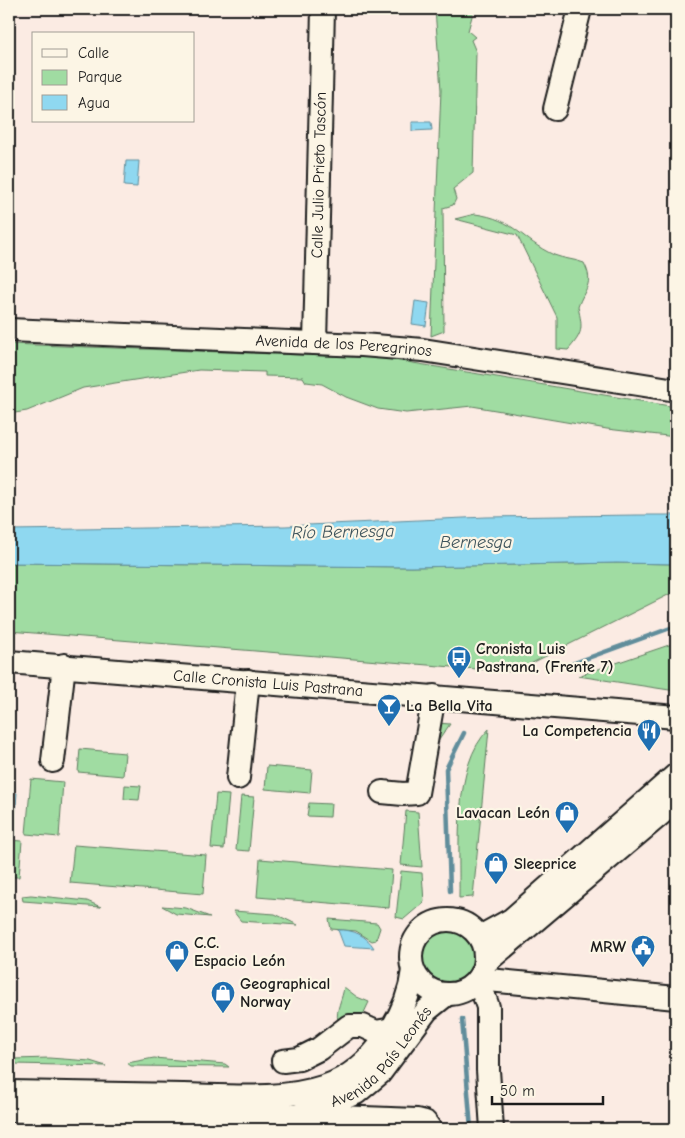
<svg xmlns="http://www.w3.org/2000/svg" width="685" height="1138" font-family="'Comic Neue',sans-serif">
	<rect width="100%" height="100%" fill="#fbebe3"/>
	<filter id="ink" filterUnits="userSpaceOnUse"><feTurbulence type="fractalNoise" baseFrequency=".02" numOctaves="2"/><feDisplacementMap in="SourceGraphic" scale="10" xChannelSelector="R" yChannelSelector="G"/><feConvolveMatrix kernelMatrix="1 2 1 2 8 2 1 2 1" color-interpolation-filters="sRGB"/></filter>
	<g filter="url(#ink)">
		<g fill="#a0dca2" stroke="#5e7c5f">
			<path d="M435,9H474L468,31L475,37L471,40L476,52L473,173L453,189L456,199L453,205L443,208L444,331L431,336L441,90Z"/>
			<path d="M475,214C515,219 521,240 554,255C564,259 574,259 584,263C595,284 584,289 578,307C583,329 583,333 568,350L557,349V317L517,235L455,219Z"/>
			<path d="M9,344L381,358L407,362L676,407V437L607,429L472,406L406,413L378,409L346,397L322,384L306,382L303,377L265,376V372L199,370L83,388L27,411L9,414Z"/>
			<path d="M9,563L411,567L617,563L676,564V591L514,672L9,631Z"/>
			<path d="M672,644H676V691L578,676Z"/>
			<path d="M438,723L450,724L439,740L431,762Z"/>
			<path d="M489,729L473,897L459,898C460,848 452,765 489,729Z"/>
			<path d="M80,749L125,753L123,776L78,772Z"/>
			<path d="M267,766L312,770L310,793L265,789Z"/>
			<path d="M31,779L63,782L59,837L26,834Z"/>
			<path d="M125,785L141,786L139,800L124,799Z"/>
			<path d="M216,794L229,795L224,849L211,848Z"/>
			<path d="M241,796L254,797L249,851L236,850Z"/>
			<path d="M309,803L331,804L330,817L307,816Z"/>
			<path d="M406,811L418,812L422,867L401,865Z"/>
			<path d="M9,840L22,841L19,877H9Z"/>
			<path d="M74,845L206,855L203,894L70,883Z"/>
			<path d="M260,859L392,870L389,908L257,897Z"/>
			<path d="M401,871L422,873L424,902L404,919L396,917Z"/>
			<path d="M31,895L87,901L101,907L23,901L22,896Z"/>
			<path d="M162,906L186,908L210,917L176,914Z"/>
			<path d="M233,911L275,914L298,925L241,921Z"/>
			<path d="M329,919L377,923L380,928L376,940L372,941L356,931L331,929Z"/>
			<circle cx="449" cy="957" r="30"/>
			<path d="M344,987L357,997L369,1002L361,1019L338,1020C335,1011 343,998 344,987Z"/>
			<path d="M49,1058L90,1061L106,1066L14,1064V1059Z"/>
			<path d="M154,1058L225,1064L229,1067L131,1066L127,1063Z"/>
		</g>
		<g fill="#8fd8f0" stroke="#618d9b">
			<path d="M412,122H431L432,130L412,131Z"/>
			<path d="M126,161H139L137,187L124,186Z"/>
			<path d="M415,301L429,303L426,326L412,324Z"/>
			<path d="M637,515H676V564L617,563L411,567L9,563V530L285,526L486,517Z"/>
			<path d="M9,792L17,793L15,820L9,819Z"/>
			<path d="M338,930C353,929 367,936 374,948L344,946Z"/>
		</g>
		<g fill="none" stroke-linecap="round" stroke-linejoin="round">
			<g stroke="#618d9b" stroke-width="4.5">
				<path d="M566,666L676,626"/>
				<path d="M450,891L446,769L464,733"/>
				<path d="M462,1019L471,1129"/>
			</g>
			<defs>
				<g id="minor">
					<path d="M555,109L580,9"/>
					<path id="s1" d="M9,330L362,345L423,350L676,390"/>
					<path id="s2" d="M315,343L323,9"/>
					<path id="s3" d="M9,662L676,717"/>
					<path d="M53,761L64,665"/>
					<path d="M238,778L248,681"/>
					<path d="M382,792L403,794L417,793L434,696"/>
					<circle cx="448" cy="957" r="37"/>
					<path d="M480,937L511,920L676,775"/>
					<path d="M485,963L676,801"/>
					<path d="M478,979L676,998"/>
					<path d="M478,979L488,1007V1070L492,1129"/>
					<path d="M283,1061L299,1059L319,1049L349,1026H363L376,1032L392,1029"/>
					<path d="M9,1092C67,1093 125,1094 183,1095C231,1096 281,1101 326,1086C372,1070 408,1016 413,970"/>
					<path id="s4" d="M9,1111L296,1116L356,1093L380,1073L427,1010L447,994"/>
					<path d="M310,1116L417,1120L425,1122L430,1129"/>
				</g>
			</defs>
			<use href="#minor" stroke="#1c1c1c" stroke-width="26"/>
			<use href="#minor" stroke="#fcf5e5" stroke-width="22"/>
		</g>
	</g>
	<defs>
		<symbol id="bus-pin" viewBox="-11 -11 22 30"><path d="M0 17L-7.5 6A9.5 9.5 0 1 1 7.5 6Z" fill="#1f6fb2" stroke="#fcf5e5"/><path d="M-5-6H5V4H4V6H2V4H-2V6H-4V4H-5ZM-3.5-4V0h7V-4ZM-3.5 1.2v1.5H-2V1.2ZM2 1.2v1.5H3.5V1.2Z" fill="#fff"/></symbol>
		<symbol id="bar-pin" viewBox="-11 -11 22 30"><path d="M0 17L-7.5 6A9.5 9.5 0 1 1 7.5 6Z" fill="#1f6fb2" stroke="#fcf5e5"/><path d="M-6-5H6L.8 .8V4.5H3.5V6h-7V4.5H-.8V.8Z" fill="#fff"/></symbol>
		<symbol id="restaurant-pin" viewBox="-11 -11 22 30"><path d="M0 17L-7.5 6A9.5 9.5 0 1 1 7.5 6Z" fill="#1f6fb2" stroke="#fcf5e5"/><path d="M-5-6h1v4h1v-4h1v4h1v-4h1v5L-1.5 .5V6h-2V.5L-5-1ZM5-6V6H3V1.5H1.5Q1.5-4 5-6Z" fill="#fff"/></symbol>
		<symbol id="shop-pin" viewBox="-11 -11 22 30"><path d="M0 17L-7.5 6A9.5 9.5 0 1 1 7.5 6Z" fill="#1f6fb2" stroke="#fcf5e5"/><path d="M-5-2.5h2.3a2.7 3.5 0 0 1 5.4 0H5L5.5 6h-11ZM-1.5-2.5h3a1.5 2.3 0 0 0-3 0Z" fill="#fff"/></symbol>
		<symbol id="civic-pin" viewBox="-11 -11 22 30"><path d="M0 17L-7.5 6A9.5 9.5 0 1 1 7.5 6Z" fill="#1f6fb2" stroke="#fcf5e5"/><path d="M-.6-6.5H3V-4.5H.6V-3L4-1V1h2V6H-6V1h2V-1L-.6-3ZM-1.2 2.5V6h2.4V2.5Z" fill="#fff"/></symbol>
	</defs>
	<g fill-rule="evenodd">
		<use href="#bus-pin" x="445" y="644" width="28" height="38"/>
		<use href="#bar-pin" x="375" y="692" width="28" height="38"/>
		<use href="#restaurant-pin" x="635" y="717" width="28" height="38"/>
		<use href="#shop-pin" x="553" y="799" width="28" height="38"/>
		<use href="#shop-pin" x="482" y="850" width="28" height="38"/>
		<use href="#civic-pin" x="629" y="933" width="28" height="38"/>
		<use href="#shop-pin" x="163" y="938" width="28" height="38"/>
		<use href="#shop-pin" x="209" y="979" width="28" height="38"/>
	</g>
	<g text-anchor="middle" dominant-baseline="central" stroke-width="4.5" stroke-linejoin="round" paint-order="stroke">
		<g font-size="16" fill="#1c1c1c" stroke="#fcf5e5">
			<text stroke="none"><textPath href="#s2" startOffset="168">Calle Julio Prieto Tascón</textPath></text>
			<text stroke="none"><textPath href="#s1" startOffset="335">Avenida de los Peregrinos</textPath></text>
			<text stroke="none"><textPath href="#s3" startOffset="260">Calle Cronista Luis Pastrana</textPath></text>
			<text stroke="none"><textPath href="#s4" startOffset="394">Avenida País Leonés</textPath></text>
		</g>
		<g font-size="16" font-weight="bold" fill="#1c1c1c" stroke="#fcf5e5" text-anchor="start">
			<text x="476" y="649">Cronista Luis<tspan x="476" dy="18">Pastrana, (Frente 7)</tspan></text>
			<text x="406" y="706">La Bella Vita</text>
			<text x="632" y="731" text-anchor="end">La Competencia</text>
			<text x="550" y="813" text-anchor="end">Lavacan León</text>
			<text x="514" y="864">Sleeprice</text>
			<text x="194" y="943">C.C.<tspan x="194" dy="18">Espacio León</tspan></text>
			<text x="626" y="947" text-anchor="end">MRW</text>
			<text x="240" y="984">Geographical<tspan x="240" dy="18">Norway</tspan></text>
		</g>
		<g font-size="18" font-style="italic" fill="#3e545c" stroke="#fcf5e5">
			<text transform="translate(343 532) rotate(-1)">Río Bernesga</text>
			<text x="476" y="542">Bernesga</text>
		</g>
	</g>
	<rect width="685" height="1138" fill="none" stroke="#fcf5e5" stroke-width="30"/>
	<rect x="15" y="15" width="655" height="1108" fill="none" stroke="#1c1c1c" stroke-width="2" filter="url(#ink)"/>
	<rect x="32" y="32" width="162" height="90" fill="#fcf5e5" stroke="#a29e95"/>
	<rect x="42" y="49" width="25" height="8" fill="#fcf5e5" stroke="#a29e95"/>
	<text x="78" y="58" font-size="15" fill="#1c1c1c">Calle</text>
	<rect x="42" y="70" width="25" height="15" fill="#a0dca2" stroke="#a29e95"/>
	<text x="78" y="82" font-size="15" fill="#1c1c1c">Parque</text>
	<rect x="42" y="95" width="25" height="15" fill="#8fd8f0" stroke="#a29e95"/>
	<text x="78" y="108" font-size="15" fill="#1c1c1c">Agua</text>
	<path d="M492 1096v8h111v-8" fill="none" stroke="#1c1c1c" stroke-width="2.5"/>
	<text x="500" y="1096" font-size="15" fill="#1c1c1c" stroke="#fcf5e5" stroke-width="4" paint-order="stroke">50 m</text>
</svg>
